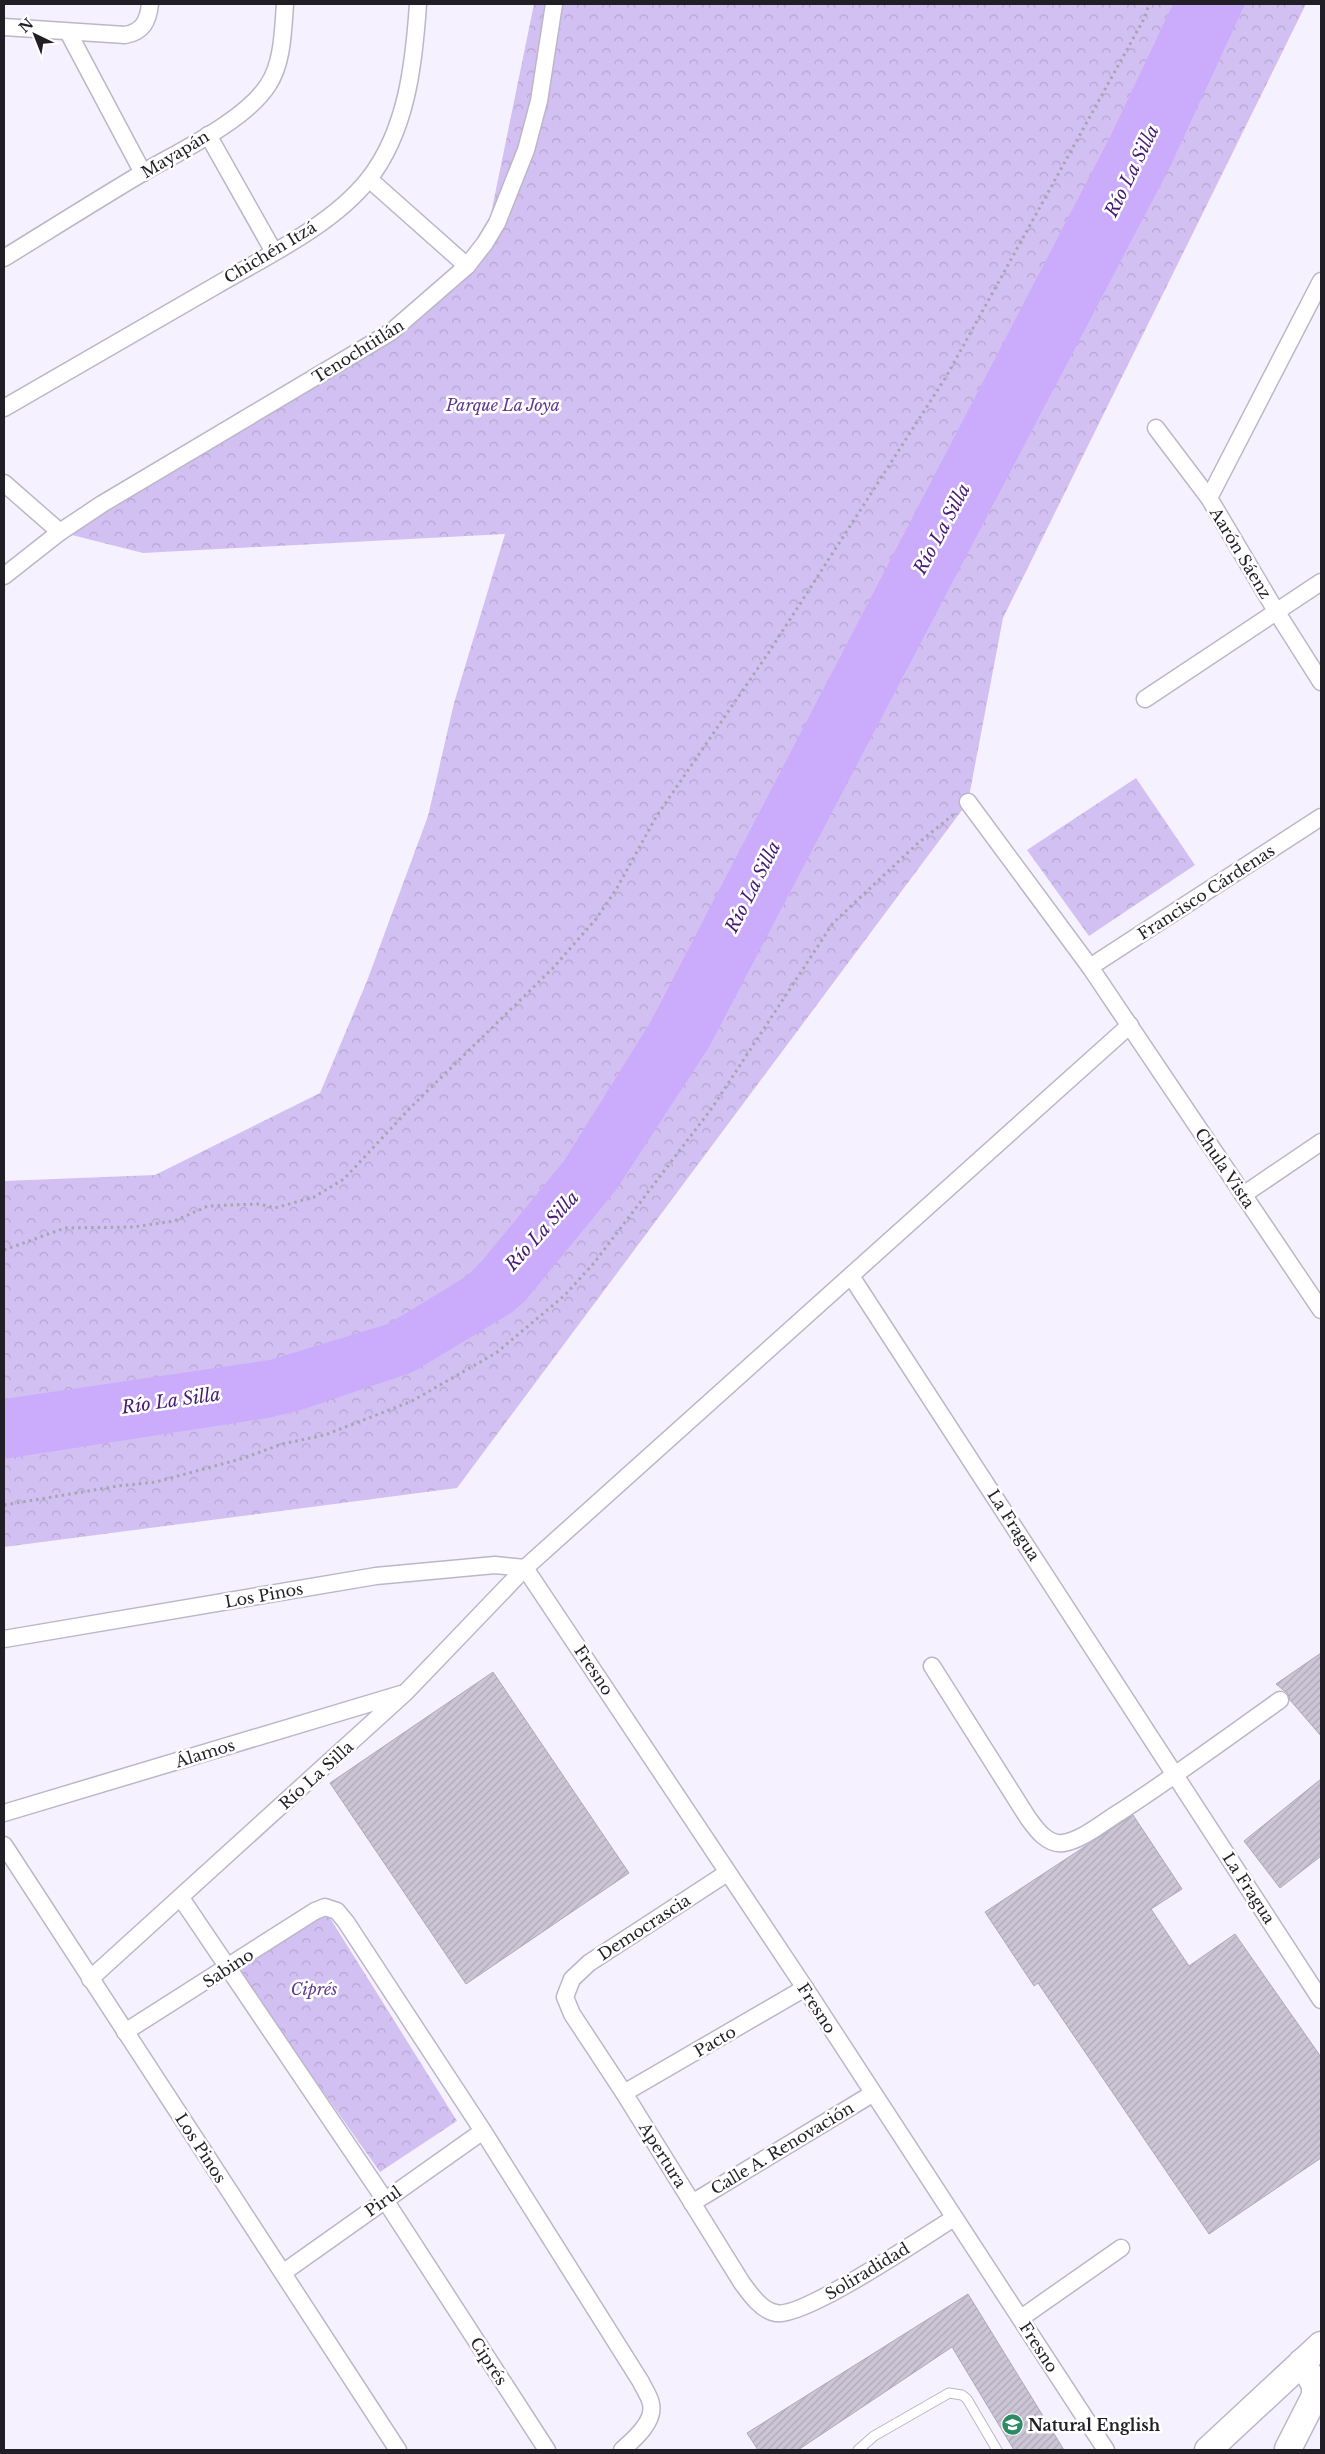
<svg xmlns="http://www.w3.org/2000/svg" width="1325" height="2454" font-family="'Libre Baskerville',serif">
	<defs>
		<pattern id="park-crowns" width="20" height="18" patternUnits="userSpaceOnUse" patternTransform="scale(1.25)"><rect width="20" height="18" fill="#d3c0f2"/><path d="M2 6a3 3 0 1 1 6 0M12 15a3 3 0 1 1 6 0" fill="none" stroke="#b5a5cf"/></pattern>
		<pattern id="building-hatch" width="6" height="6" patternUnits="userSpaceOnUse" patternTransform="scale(1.25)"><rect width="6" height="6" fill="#cbc5d6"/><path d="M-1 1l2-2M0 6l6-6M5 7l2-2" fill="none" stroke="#aea9b8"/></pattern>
	</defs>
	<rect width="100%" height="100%" fill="#f6f1ff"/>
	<g fill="url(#park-crowns)">
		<path d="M534,4H1306L1003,618L968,802L457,1488L4,1547V1181L155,1175L320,1093L367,981L428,816L454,703L505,534L143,553L60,532L361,351L485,243Z"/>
		<path d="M1136,778L1195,865L1089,936L1027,850Z"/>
		<path d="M325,1910L457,2121L380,2172L237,1970Z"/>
	</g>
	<path fill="#cbabfc" d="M1173,4H1245L1170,167L709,1047L616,1190L525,1301L511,1313L413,1372L301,1410L268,1418L4,1459V1399L270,1360L388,1324L467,1276L481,1262L564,1161L650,1023L1110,137Z"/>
	<g fill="url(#building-hatch)" stroke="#afa9b9">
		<path d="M1321,1653V1736L1290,1700L1288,1694L1276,1684Z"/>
		<path d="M493,1672L629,1873L466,1984L330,1783Z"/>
		<path d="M1321,1779V1856L1280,1888L1244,1841Z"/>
		<path d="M1133,1815L1182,1889L1151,1909L1189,1966L1235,1934L1321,2057V2158L1209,2234L1038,1983L1034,1986L985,1912Z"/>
		<path d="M968,2294L1064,2450H1014L952,2347L798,2450H758L747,2433Z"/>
	</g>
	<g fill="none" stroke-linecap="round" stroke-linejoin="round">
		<defs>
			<path id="lane" d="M858,2450L874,2436L949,2393L962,2395L967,2399L997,2450"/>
			<g id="street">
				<path d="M4,27L125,35C143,32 148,21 150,4"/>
				<path d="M68,32L143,173"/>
				<path d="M208,135L274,252"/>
				<path d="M369,179L467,266"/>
				<path d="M4,258C51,229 97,200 144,172C180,151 246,120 268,85C283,63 283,29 285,4"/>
				<path d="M4,408C75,367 146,326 217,285C267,256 332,225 368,180C407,131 414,63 418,4"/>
				<path d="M1156,428L1209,498L1276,611L1321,682"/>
				<path d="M4,483L60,532"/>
				<path d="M1209,498L1321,281"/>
				<path d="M4,576L60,532L102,504L391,332L467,266L485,243L497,223L526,150L539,101L554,4"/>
				<path d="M1145,699L1321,582"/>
				<path d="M968,802L1090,967L1321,1310"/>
				<path d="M1090,967L1321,817"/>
				<path d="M1243,1195L1321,1142"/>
				<path d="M851,1276L1321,2000"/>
				<path d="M4,1639L376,1576L495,1565L525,1568L805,1988L1106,2450"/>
				<path d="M932,1666L1028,1818C1036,1829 1047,1845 1063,1843C1083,1840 1103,1822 1120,1812C1175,1776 1227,1738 1280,1700"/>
				<path d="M4,1813L401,1694"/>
				<path d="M4,1845L398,2450"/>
				<path d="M727,1873L589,1963L572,1979L565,1997L572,2014L624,2093L742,2283C750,2294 762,2311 776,2313C803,2319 925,2236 954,2218"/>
				<path d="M181,1898L385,2200L547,2450"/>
				<path d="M90,1979L406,1692L525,1568L1130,1025"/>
				<path d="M125,2032L315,1911L325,1907L337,1911L346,1922L483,2131L641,2382C644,2389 650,2397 651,2404C655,2422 633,2440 622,2450"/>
				<path d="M624,2093L805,1988"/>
				<path d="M692,2203L872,2094"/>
				<path d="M284,2272L483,2131"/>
				<path d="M1021,2318L1121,2248"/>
			</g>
			<g id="primary">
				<path d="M1288,2449L1315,2396V2385L1302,2362"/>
				<path d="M1208,2450L1321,2345"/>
			</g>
		</defs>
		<use href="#lane" stroke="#bcb7c7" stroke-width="11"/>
		<use href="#street" stroke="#bcb7c7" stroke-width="19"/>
		<use href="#primary" stroke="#bcb7c7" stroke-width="29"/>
		<g stroke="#a8a4b0" stroke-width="3" stroke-dasharray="2.5 4" stroke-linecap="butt">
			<path d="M4,1250L65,1228L133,1227L174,1221L208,1206L259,1204L275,1208L314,1197L344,1179L410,1108L553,968L596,919L617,888L656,817L769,652L946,377L1145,17L1149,4"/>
			<path d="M4,1505L118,1486L156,1482L244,1458L282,1444L325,1435L412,1401L496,1353L564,1296L594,1263L712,1108L833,923L917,844L954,814"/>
		</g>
		<use href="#lane" stroke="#fff" stroke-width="9"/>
		<use href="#street" stroke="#fff" stroke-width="16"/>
		<use href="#primary" stroke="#fff" stroke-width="26"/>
	</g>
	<defs>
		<symbol id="school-disc" viewBox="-11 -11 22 22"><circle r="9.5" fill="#2d8b63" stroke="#fff"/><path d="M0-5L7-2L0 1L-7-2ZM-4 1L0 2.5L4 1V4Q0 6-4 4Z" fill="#fff"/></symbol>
	</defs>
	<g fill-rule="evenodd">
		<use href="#school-disc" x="1000" y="2412" width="25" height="25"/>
	</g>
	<g text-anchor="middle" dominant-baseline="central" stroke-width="5" stroke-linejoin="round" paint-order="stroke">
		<g font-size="16" fill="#211f25" stroke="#fff">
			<text transform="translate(175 154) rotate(-31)">Mayapán</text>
			<text transform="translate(270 252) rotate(-31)">Chichén Itzá</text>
			<text transform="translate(358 351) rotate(-32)">Tenochtitlán</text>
			<text transform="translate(1241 553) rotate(59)">Aarón Sáenz</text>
			<text transform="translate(1206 892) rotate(-33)">Francisco Cárdenas</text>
			<text transform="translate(1225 1168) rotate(56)">Chula Vista</text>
			<text transform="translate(1014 1525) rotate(57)">La Fragua</text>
			<text transform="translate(264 1595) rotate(-10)">Los Pinos</text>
			<text transform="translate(594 1670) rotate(56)">Fresno</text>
			<text transform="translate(205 1753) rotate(-17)">Álamos</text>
			<text transform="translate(316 1775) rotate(-42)">Río La Silla</text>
			<text transform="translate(1249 1888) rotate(57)">La Fragua</text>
			<text transform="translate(644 1927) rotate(-33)">Democrascia</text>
			<text transform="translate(228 1968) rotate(-33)">Sabino</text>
			<text transform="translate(817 2008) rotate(57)">Fresno</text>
			<text transform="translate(715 2041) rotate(-30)">Pacto</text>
			<text transform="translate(201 2148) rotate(57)">Los Pinos</text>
			<text transform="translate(782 2148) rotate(-31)">Calle A. Renovación</text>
			<text transform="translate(663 2155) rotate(58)">Apertura</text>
			<text transform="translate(383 2201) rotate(-35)">Pirul</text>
			<text transform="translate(867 2271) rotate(-31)">Soliradidad</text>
			<text transform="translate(1039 2347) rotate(57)">Fresno</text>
			<text transform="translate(489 2361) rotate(57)">Ciprés</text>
		</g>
		<g font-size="16" font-style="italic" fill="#603792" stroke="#fff">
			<text x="503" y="405">Parque La Joya</text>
			<text x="314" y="1989">Ciprés</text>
		</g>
		<g font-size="16" font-weight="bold" fill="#211f25" stroke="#fff" text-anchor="start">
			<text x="1028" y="2425">Natural English</text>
		</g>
		<g font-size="18" font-style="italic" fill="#471974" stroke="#fff">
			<text transform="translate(1132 171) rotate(-64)">Río La Silla</text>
			<text transform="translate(942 529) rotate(-62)">Río La Silla</text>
			<text transform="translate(753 887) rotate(-63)">Río La Silla</text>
			<text transform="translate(542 1231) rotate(-48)">Río La Silla</text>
			<text transform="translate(171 1401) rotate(-8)">Río La Silla</text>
		</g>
	</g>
	<rect width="1325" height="2454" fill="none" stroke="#211f25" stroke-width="10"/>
	<g transform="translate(35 35) rotate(317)" stroke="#ffffff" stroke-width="4" paint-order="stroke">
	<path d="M0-4L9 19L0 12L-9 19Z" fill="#211f25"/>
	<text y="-8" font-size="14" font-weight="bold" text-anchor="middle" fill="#211f25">N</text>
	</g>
</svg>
